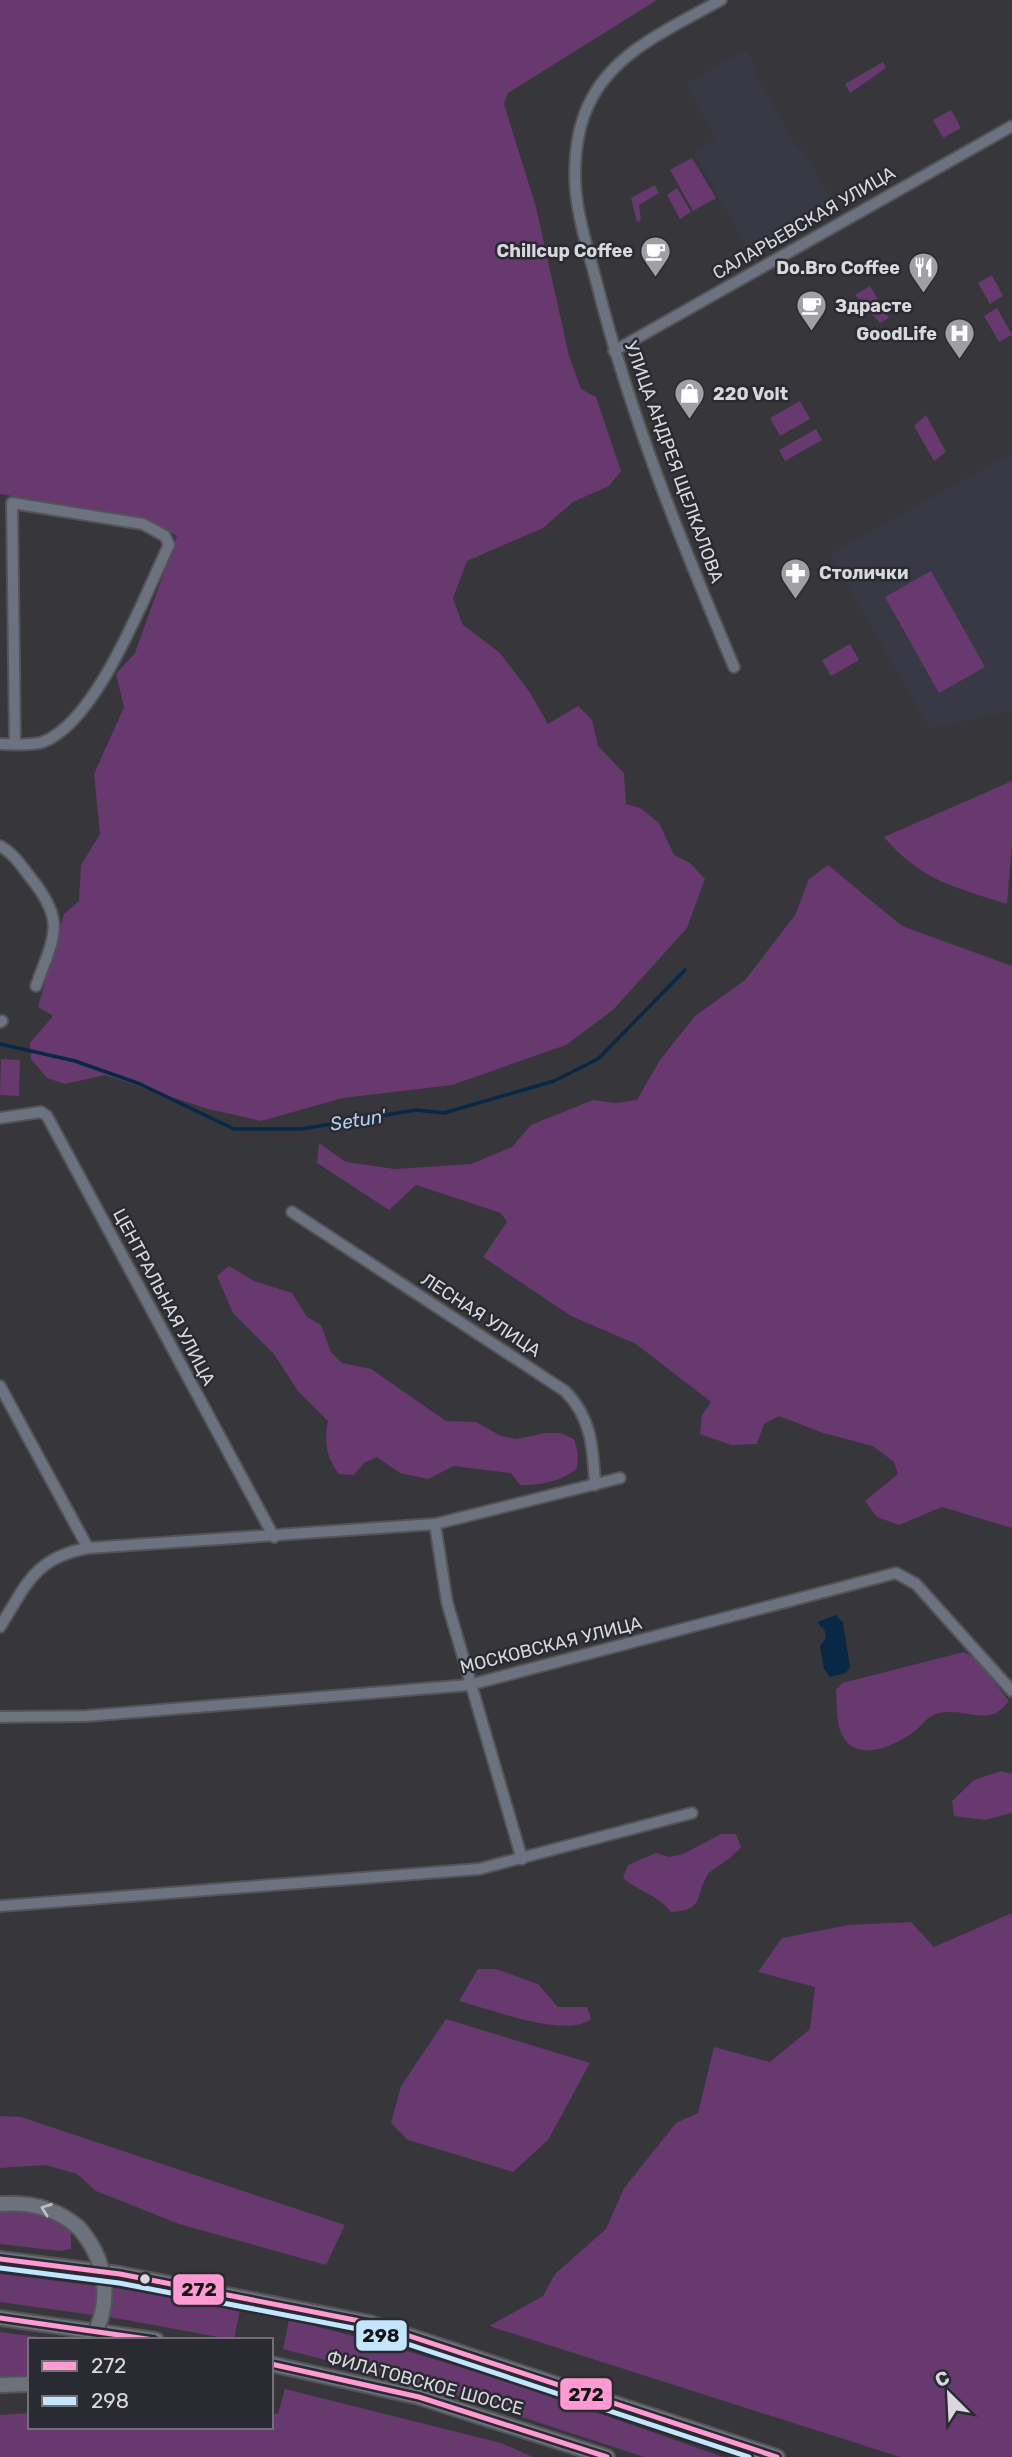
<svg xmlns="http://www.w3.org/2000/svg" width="1012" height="2457" font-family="Rubik,sans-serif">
	<rect width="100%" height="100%" fill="#36363b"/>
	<g fill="#393946">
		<path d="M746,50L757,69L754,71L798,150L802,148L836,208L751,255L694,152L716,139L686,84Z"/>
		<path d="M1012,453V710L930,729L830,554Z"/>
	</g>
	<g fill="#67396e">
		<path d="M0,0H657L508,93L504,104L536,207L569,356L581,389L596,397L621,471L609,486L573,502L543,528L467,561L453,598L462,624L500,653L529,691L548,724L578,706L592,720L598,746L624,773L626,804L640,808L659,823L674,855L690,863L705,879L687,928L613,1010L566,1045L452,1085L343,1098L261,1121L208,1109L105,1075L65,1084L47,1078L31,1059L30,1043L53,1016L38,1007L64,914L79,901L81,865L100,834L94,774L124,707L116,674L135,653L177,536L145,518L0,494Z"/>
		<path d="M883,62L886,68L850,93L845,84Z"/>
		<path d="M951,110L961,128L943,138L933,120Z"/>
		<path d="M692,158L716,198L693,211L670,170Z"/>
		<path d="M655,185L659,193L639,205L641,220L637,222L631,198Z"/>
		<path d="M677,188L691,212L680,219L667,195Z"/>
		<path d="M992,275L1003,296L990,304L978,283Z"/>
		<path d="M870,286L889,318L880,323L855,295Z"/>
		<path d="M997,308L1012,335L999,342L984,316Z"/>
		<path d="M800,401L810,419L780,436L770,418Z"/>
		<path d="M926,415L946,452L934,461L914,426Z"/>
		<path d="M816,429L822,440L785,461L779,450Z"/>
		<path d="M931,571L985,667L939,693L885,597Z"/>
		<path d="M850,644L859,660L831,676L822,660Z"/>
		<path d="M1012,781V842L1007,904C956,888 920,880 884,837Z"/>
		<path d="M828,865L902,926L1012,966V1528L942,1507L899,1525L877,1517L865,1501L898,1474L894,1462L873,1446L823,1433L779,1416L764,1424L757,1444L731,1445L700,1434L702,1415L711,1402L636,1344L571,1316L483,1257L507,1222L501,1213L416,1185L389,1210L317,1163L319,1143L346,1162L395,1169L471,1164L512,1147L531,1125L593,1100L615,1103L637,1100L660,1060L695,1016L745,980L795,915L809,879Z"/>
		<path d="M1,1059L20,1060L19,1096L0,1095Z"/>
		<path d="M229,1266L254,1281L292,1293L307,1317L321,1325L331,1352L342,1363L371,1369L446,1421L476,1422L501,1436L517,1439L545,1433H560L574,1439L578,1454L577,1468C564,1481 538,1486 520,1485L511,1473L454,1466L428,1479L400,1473L377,1457L364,1463L354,1475L339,1474C326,1457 324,1442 328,1421L298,1391L274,1354L233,1313L217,1276Z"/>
		<path d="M964,1652L976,1659L1009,1701C988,1729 968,1707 940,1713C927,1715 924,1724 915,1731C895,1746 855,1765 841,1733C836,1721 837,1704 836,1690L842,1683Z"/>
		<path d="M1001,1771L1012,1774V1813L985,1820L954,1816L952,1801L974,1780Z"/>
		<path d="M721,1834H736L741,1847C731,1860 713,1867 707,1876C694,1897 706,1910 671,1912C657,1894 639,1892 623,1878L628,1865L656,1853L669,1857L683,1854Z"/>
		<path d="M1012,1913V2457H900L489,2326L543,2296L555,2274L606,2229L624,2188L676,2123L698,2113L714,2047L770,2062L810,2029L815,1987L758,1972L782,1938L848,1925L911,1922L934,1947Z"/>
		<path d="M478,1969H496L538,1984L558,2007H587L591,2019C564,2039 491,2009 459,2001Z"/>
		<path d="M446,2019L590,2063L548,2140L513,2172L408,2140L391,2123L401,2086Z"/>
		<path d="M0,2116L21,2117L345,2225L326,2265L179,2224L96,2191L77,2174L45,2165L0,2168Z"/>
		<path d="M26,2210L58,2220L71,2231V2249L60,2251L0,2244V2211Z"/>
		<path d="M0,2274L122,2289L240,2309L234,2340L121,2319L0,2302Z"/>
		<path d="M289,2320C437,2354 580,2407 723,2457H644L430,2387L283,2349Z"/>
		<path d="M0,2332L63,2340H30V2376H0Z"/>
		<path d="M285,2389L501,2443L533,2457H0V2415L30,2413V2427H208L218,2430L221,2427H271V2413L278,2414Z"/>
	</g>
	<path fill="#082845" d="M836,1615L843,1623L850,1667L846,1673L830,1677L824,1669L820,1646L826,1638L825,1631L817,1622Z"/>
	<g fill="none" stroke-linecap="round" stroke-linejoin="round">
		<path stroke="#082845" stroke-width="3.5" d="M0,1044L75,1061L140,1084L234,1129H301L416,1110L444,1113L554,1081L598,1059L685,970"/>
		<defs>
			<g id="minor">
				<path d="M721,0C675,26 618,49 592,98C579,121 575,149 575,175C575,211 588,249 597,284C630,416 681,541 734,667"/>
				<path d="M614,351L1012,126"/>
				<path d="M0,744C13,744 31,746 43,742C98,721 144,596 169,545L165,536L143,524L12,503L15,743"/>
				<path d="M0,846C13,853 21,865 30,877C67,922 54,936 36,986"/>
				<path d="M0,1022L2,1021"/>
				<path d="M0,1118L41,1112L47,1116L274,1537"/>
				<path d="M292,1212L565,1391C592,1418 593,1449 595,1485"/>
				<path d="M0,1386L88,1548"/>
				<path d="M435,1524L447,1602L522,1859"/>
				<path d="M0,1627C27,1584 34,1558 88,1548L435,1524L620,1478"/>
				<path d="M0,1717L86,1716L469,1685L896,1573L916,1584L1012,1691"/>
				<path d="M0,1906L479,1869L692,1813"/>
			</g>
			<g id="major">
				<path d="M0,2204C29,2202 55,2207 78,2227"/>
				<path d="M0,2259L120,2274L370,2323L777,2457"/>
				<path d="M0,2318L156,2340"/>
				<path d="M271,2364L419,2397L607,2457"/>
				<path d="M0,2385L30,2384"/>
			</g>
		</defs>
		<use href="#minor" stroke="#545457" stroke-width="14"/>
		<use href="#major" stroke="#545457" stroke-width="18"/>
		<use href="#minor" stroke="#6c7280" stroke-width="10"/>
		<use href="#major" stroke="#6d717c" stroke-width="14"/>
		<defs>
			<path id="major-bridge" d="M78,2227C106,2258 114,2302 91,2340"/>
		</defs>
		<use href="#major-bridge" stroke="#545457" stroke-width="18" stroke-linecap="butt"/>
		<use href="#major-bridge" stroke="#6d717c" stroke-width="14"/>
		<defs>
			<g id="bus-1">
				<path d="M0,2259L120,2274L370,2323L777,2457"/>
				<path d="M0,2318L154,2340"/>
				<path d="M271,2364L419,2397L607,2457"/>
			</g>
			<path id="bus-2" d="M0,2268L119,2283L368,2331L749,2457"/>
		</defs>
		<use href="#bus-1" stroke="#2a2a32" stroke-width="10"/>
		<use href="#bus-2" stroke="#2a2a32" stroke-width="10"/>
		<use href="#bus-1" stroke="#ff9ad2" stroke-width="5"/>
		<use href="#bus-2" stroke="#c2e6ff" stroke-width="5"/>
	</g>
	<defs><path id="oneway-chevron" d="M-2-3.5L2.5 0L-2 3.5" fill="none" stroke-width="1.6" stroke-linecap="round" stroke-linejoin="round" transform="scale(1.75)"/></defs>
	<use stroke="#bdbec5" href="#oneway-chevron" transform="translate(46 2209) rotate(-160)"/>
	<defs>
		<symbol id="cafe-pin" viewBox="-11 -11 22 30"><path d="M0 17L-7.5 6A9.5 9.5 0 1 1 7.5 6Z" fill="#9f9fa4" stroke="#2a2a32"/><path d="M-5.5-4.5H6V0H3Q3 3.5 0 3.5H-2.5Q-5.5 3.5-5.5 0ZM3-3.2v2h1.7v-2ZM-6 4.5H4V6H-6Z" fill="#fff"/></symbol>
		<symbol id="restaurant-pin" viewBox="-11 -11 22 30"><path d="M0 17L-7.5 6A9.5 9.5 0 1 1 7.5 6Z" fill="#9f9fa4" stroke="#2a2a32"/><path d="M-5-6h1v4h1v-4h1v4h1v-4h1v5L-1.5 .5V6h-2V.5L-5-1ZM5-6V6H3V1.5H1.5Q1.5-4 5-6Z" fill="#fff"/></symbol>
		<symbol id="hospital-pin" viewBox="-11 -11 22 30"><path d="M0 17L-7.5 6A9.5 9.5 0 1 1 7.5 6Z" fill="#9f9fa4" stroke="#2a2a32"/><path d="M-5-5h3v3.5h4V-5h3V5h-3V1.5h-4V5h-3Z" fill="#fff"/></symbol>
		<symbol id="shop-pin" viewBox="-11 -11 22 30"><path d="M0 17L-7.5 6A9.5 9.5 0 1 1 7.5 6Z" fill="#9f9fa4" stroke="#2a2a32"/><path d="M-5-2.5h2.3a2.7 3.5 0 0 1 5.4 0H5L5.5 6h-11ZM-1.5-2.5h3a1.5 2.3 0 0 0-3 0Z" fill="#fff"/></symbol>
		<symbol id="pharmacy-pin" viewBox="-11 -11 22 30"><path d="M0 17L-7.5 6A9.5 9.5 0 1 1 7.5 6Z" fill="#9f9fa4" stroke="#2a2a32"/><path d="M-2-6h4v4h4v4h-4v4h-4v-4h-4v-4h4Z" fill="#fff"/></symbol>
	</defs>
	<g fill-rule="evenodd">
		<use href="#cafe-pin" x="638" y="234" width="35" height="47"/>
		<use href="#restaurant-pin" x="906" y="250" width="35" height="47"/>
		<use href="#cafe-pin" x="794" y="288" width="35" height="47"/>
		<use href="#hospital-pin" x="942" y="316" width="35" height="47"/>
		<use href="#shop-pin" x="672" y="376" width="35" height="47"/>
		<use href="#pharmacy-pin" x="778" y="556" width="35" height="47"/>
	</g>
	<circle fill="#d8d8dd" stroke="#2a2a32" stroke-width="2.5" cx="145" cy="2279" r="6"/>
	<g text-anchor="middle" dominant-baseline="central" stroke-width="5" stroke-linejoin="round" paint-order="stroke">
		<g font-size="18" fill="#d8d8dd" stroke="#2a2a32">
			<text transform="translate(804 223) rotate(-30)">САЛАРЬЕВСКАЯ УЛИЦА</text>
			<text transform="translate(674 462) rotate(70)">УЛИЦА АНДРЕЯ ЩЕЛКАЛОВА</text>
			<text transform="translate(164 1297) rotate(62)">ЦЕНТРАЛЬНАЯ УЛИЦА</text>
			<text transform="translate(481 1315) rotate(33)">ЛЕСНАЯ УЛИЦА</text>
			<text transform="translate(551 1645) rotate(-14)">МОСКОВСКАЯ УЛИЦА</text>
			<text transform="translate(425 2383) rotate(15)">ФИЛАТОВСКОЕ ШОССЕ</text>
		</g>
		<g font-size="18" font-weight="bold" fill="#d8d8dd" stroke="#2a2a32" text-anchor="end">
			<text x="633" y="251">Chillcup Coffee</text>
			<text x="900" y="268">Do.Bro Coffee</text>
			<text x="835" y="306" text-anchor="start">Здрасте</text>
			<text x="937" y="334">GoodLife</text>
			<text x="713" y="394" text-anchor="start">220 Volt</text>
			<text x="819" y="573" text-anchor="start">Столички</text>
		</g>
		<g font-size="19" font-style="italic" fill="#afd0f1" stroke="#2a2a32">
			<text transform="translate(358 1120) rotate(-9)">Setun'</text>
		</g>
	</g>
	<g stroke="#2a2a32" stroke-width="2.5">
		<rect x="172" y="2273" width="53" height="33" rx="7" fill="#ff9ad2"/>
		<rect x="355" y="2319" width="53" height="33" rx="7" fill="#c2e6ff"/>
		<rect x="559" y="2377" width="54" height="34" rx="7" fill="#ff9ad2"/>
	</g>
	<g font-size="19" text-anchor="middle" font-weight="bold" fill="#111">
		<text x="199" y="2296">272</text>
		<text x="381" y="2342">298</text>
		<text x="586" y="2401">272</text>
	</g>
	<rect x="28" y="2338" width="245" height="91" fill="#2a2a32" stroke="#707076" stroke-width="2"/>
	<rect x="42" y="2361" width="35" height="10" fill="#ff9ad2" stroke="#707076" stroke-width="2"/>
	<text x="91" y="2373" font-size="21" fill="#d8d8dd">272</text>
	<rect x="42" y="2396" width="35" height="10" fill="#c2e6ff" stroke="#707076" stroke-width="2"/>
	<text x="91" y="2408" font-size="21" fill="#d8d8dd">298</text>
	<g transform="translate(949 2394) rotate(336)" stroke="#2a2a32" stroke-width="5" paint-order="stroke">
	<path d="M0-5L12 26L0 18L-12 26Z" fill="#d8d8dd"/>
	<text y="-10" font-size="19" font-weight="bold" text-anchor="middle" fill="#d8d8dd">С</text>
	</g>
</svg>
